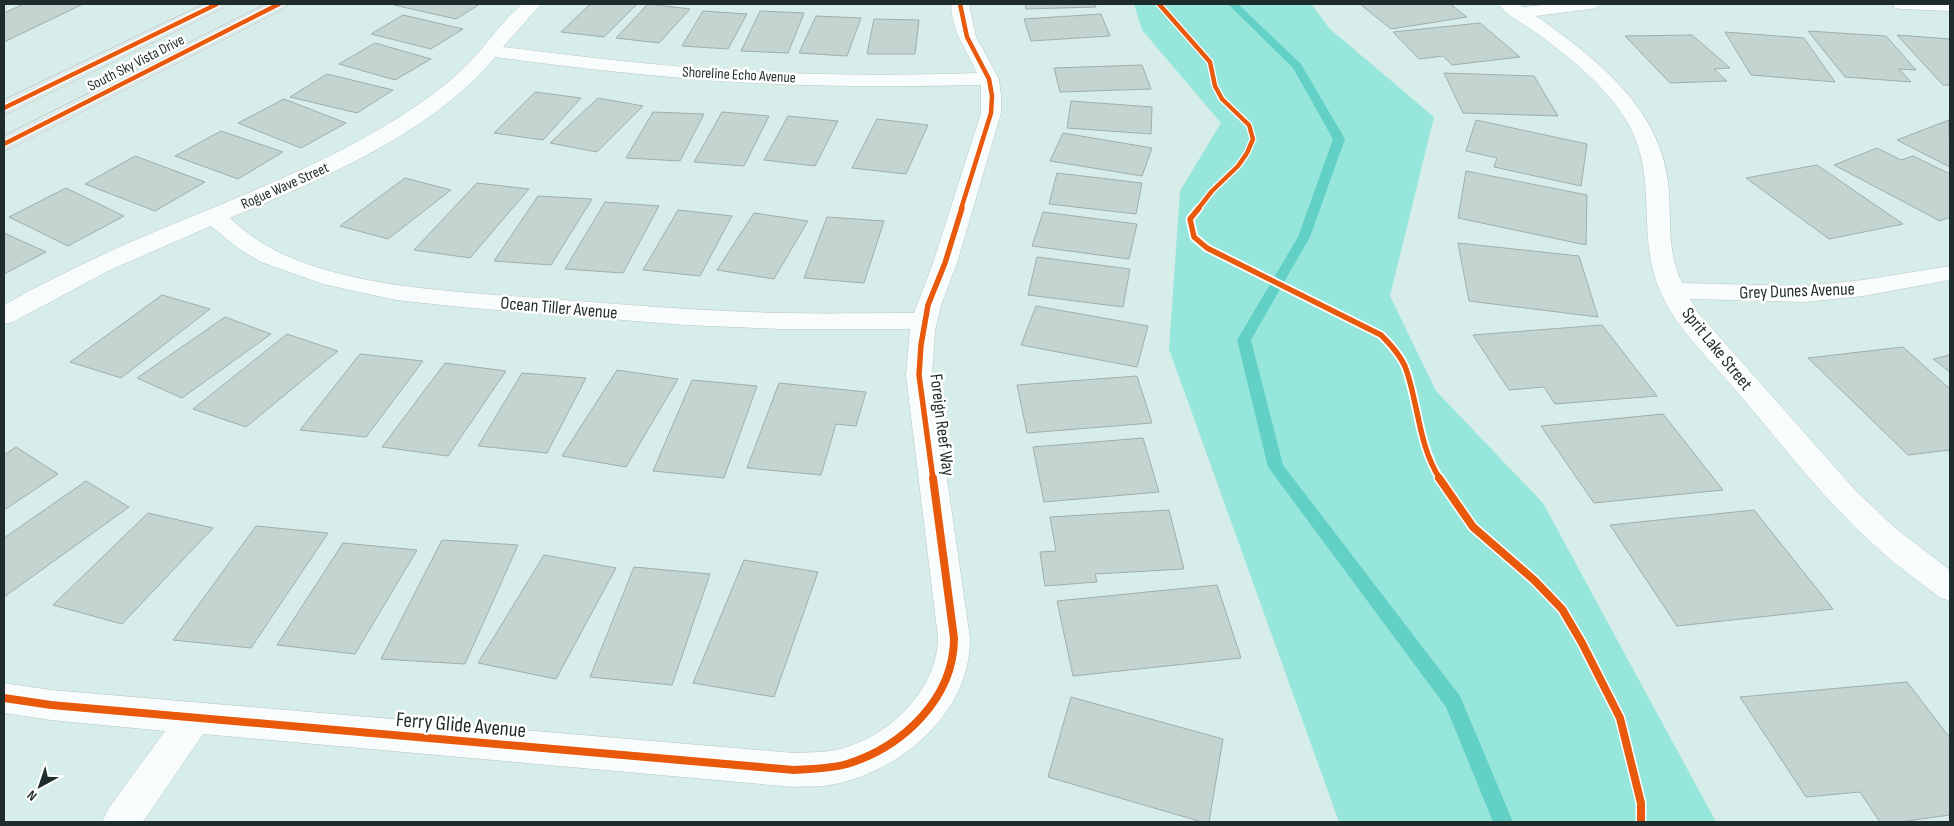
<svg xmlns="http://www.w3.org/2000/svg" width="1954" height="826" font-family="'Sofia Sans Condensed',sans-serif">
	<rect width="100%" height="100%" fill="#d7ede9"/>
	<path fill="#97e6dc" d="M1134,4H1311L1330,29L1434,117L1390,296L1436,391L1543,503L1716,822H1339L1169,349L1180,191L1221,123L1142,30Z"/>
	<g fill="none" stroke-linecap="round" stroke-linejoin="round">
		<path fill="#63d0c5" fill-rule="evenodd" d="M1228,4H1238L1301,64L1345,139L1310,237L1251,340L1283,465L1460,696L1513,822H1493L1446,707L1268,467L1237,340L1298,237L1333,139L1293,68Z"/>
	</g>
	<g fill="#c3d4d1" stroke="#9eafac">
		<path d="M24,4H77L81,5L4,42V13Z"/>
		<path d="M396,4H480L456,19L394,5Z"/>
		<path d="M590,4H637L604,37L561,32Z"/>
		<path d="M648,4L690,9L659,43L616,38Z"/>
		<path d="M1025,4H1095L1096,7L1026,9Z"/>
		<path d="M1360,4H1450L1467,17L1391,29Z"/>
		<path d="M703,11L747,14L728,49L682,46Z"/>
		<path d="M760,11L804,13L788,53L741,51Z"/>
		<path d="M1101,14L1110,36L1031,41L1024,19Z"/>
		<path d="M403,15L463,29L431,49L371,34Z"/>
		<path d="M816,16L861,18L847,56L799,53Z"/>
		<path d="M874,19L919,20L915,54H867Z"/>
		<path d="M1480,23L1520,57L1452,65L1443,56L1419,59L1393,32Z"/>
		<path d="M1808,31L1886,36L1916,70L1899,69L1911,82L1845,77Z"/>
		<path d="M1725,32L1804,38L1835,82L1751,75Z"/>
		<path d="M1692,35L1730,68L1714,69L1727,81L1670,83L1625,36Z"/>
		<path d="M1897,35L1950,39V85H1943Z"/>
		<path d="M375,43L431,59L395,80L339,64Z"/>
		<path d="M1142,65L1151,89L1060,92L1054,68Z"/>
		<path d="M1444,73L1534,76L1558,116L1463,113Z"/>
		<path d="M327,74L393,90L357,113L290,97Z"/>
		<path d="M535,92L581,98L543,140L494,133Z"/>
		<path d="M598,98L643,106L597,152L550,143Z"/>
		<path d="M284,99L346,123L301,148L238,123Z"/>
		<path d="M1071,101L1152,107L1151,134L1067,128Z"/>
		<path d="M653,112L704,114L680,161L626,158Z"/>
		<path d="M722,112L769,116L744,166L694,162Z"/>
		<path d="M788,116L838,121L815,166L764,160Z"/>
		<path d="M877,119L928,125L906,174L852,168Z"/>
		<path d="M1476,120L1587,144L1581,186L1494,167L1497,158L1466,151Z"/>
		<path d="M1949,120L1950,167L1897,140Z"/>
		<path d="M221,131L283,152L238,179L175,156Z"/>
		<path d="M1063,133L1152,148L1142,176L1050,161Z"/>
		<path d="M1877,148L1901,160L1913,156L1950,174V217L1940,221L1834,165Z"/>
		<path d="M135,156L205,182L155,211L85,184Z"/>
		<path d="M1817,165L1903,224L1829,239L1746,178Z"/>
		<path d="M1466,171L1587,195L1586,245L1458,218Z"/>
		<path d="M1057,173L1142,183L1136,214L1049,204Z"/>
		<path d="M405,178L451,190L388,239L340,226Z"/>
		<path d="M477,183L529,189L470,258L414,250Z"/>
		<path d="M66,188L124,216L68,246L9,217Z"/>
		<path d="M538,196L592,199L551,265L494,261Z"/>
		<path d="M605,202L659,206L623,273L565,269Z"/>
		<path d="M678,210L732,216L700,276L643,270Z"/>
		<path d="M1043,212L1137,224L1129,259L1032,246Z"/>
		<path d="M754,213L808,221L774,279L717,270Z"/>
		<path d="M827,217L884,221L864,283L804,278Z"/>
		<path d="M4,233L46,252L4,274Z"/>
		<path d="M1458,243L1579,256L1598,317L1469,301Z"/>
		<path d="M1037,257L1130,269L1123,307L1028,295Z"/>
		<path d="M162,295L210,309L121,378L70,362Z"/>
		<path d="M1036,306L1148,326L1137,367L1021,345Z"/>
		<path d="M225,317L271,334L182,398L137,378Z"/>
		<path d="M1602,325L1657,396L1555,404L1544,387L1509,390L1473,335Z"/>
		<path d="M287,334L338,351L246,427L193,409Z"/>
		<path d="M1903,347L1950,389V450L1908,455L1808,358Z"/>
		<path d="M360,354L423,361L366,437L300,430Z"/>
		<path d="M1950,355V372L1933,359Z"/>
		<path d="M445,363L506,371L448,456L382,447Z"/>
		<path d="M617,370L678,379L626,467L562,456Z"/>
		<path d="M522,373L586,378L547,453L478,446Z"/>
		<path d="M1137,376L1152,423L1027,433L1017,385Z"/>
		<path d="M692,380L757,386L724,478L653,471Z"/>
		<path d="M779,383L866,392L856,426L836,424L821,475L747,468Z"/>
		<path d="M1663,414L1723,490L1594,503L1541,426Z"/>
		<path d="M1143,438L1159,492L1044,502L1033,447Z"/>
		<path d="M16,447L58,474L4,510V455Z"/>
		<path d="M86,481L129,507L4,597V538Z"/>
		<path d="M1169,510L1184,569L1095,574L1097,582L1045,586L1040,552L1056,551L1050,517Z"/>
		<path d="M1754,510L1833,609L1677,626L1610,525Z"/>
		<path d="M148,513L213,528L122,624L53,605Z"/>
		<path d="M256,526L328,533L251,648L173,640Z"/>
		<path d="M442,540L518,545L465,664L381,659Z"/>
		<path d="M343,543L417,550L355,654L277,645Z"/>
		<path d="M544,555L616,568L556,679L478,663Z"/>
		<path d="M744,560L818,572L774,697L693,683Z"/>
		<path d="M634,567L710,574L672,685L590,677Z"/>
		<path d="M1217,585L1241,658L1073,676L1057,601Z"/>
		<path d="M1907,682L1950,738V815L1899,822H1880L1860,792L1806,797L1740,697Z"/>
		<path d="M1071,697L1223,739L1209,822H1202L1048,777Z"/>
	</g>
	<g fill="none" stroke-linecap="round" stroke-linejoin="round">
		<defs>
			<g id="minor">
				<path d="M522,4H541L503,47C576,56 649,65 722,70C807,75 892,76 977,73C966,48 952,33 951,4H969L976,37L999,79L1001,96V113L957,263L941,305L935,331L932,375L970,638C971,715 896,776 824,786C814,787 804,786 794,787L203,734L143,822H102L108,809L165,731L51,720L4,713V683L51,690L794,753C812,752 830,753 847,747C894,732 937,688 938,638L906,375L910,329H780L685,325L461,307L396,300L323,284L261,262L239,249L211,226L110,270L13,322L4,324V305C43,283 84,263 126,244C225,201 329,166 419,104C441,89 462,72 479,52C493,36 505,18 522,4ZM495,57C570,67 646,76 722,81C808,87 894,87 981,85V113L933,263L914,313C869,313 825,314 781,313C704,311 627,305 550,299C466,292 343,289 269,247C254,239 242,229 230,218C318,181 433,133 495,57Z"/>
				<path d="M1498,4H1518L1523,7L1551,4H1599L1596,8L1590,9L1536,16C1594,57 1659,106 1668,182C1672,217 1666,251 1682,283L1805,286L1863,280L1950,266V280L1863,296L1805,302L1690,299L1699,314L1856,491L1895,528L1950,570V601L1939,597C1917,580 1893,563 1873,544C1821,497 1778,439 1732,386C1707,356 1675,327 1660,291C1635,233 1660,176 1626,120C1605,85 1570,58 1538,34C1526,25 1507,16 1498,4Z"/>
				<path d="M1892,4H1950V11L1901,9L1895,8Z"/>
			</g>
			<g id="major">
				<path d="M204,4H226L223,8L11,112L4,114V100Z"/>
				<path d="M266,4H288L285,8L11,148L4,150V136Z"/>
			</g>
		</defs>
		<use href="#minor" stroke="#b6c8c5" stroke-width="1"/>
		<use href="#major" stroke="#bbc7c5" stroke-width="1"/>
		<use href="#minor" fill="#f9fcfc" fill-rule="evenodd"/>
		<use href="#major" fill="#ddeae9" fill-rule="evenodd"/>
		<defs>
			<g id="cycleway-far2">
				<path d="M960,4L967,37L989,79L992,96L991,113L961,209"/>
				<path d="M1159,4L1210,62L1215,86L1222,99L1249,125L1253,139L1247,153L1238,166L1212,191L1198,209"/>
				<path d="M4,108L217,4"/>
				<path d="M4,144L279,4"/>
			</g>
			<g id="cycleway-far1">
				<path d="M1199,208L1190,219L1194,237L1207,248L1381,335C1392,346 1403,358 1407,372C1419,409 1419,446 1440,479"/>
				<path d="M933,479L919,375L921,345L928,305L945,263L962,208"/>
			</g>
			<g id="cycleway">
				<path d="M1439,478L1473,527L1534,580L1562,609L1582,643L1620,718L1641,803V822"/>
				<path d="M4,698L51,705L794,770C812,769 829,769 847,764C902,747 954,699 954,638L933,478"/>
			</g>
		</defs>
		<use href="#cycleway-far2" stroke="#fff" stroke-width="7"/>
		<use href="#cycleway-far1" stroke="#fff" stroke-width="9"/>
		<use href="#cycleway" stroke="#fff" stroke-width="11"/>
		<use href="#cycleway-far2" stroke="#e8590c" stroke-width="4.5"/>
		<use href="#cycleway-far1" stroke="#e8590c" stroke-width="5.5"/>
		<use href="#cycleway" stroke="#e8590c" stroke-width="8"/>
	</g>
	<g text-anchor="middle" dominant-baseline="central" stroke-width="5" stroke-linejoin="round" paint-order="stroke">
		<g font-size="15" fill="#1e2d2b" stroke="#fff">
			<text transform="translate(136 63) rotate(-27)">South Sky Vista Drive</text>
			<text transform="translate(739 75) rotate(3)">Shoreline Echo Avenue</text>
			<text transform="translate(285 186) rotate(-24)">Rogue Wave Street</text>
		</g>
		<g font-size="18" fill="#1e2d2b" stroke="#fff">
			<text transform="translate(1797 291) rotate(-2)">Grey Dunes Avenue</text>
			<text transform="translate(559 308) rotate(5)">Ocean Tiller Avenue</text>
			<text transform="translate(1717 349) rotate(51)">Sprit Lake Street</text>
			<text transform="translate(942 425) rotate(83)">Foreign Reef Way</text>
		</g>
		<g font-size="21" fill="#1e2d2b" stroke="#fff">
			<text transform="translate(461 725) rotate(5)">Ferry Glide Avenue</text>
		</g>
	</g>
	<rect width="1954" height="826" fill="none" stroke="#1e2d2b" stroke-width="10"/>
	<g transform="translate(40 786) rotate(220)" stroke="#ffffff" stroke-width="4" paint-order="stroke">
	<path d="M0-4L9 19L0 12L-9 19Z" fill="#1e2d2b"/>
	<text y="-8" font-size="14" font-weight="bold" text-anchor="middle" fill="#1e2d2b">N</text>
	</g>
</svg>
